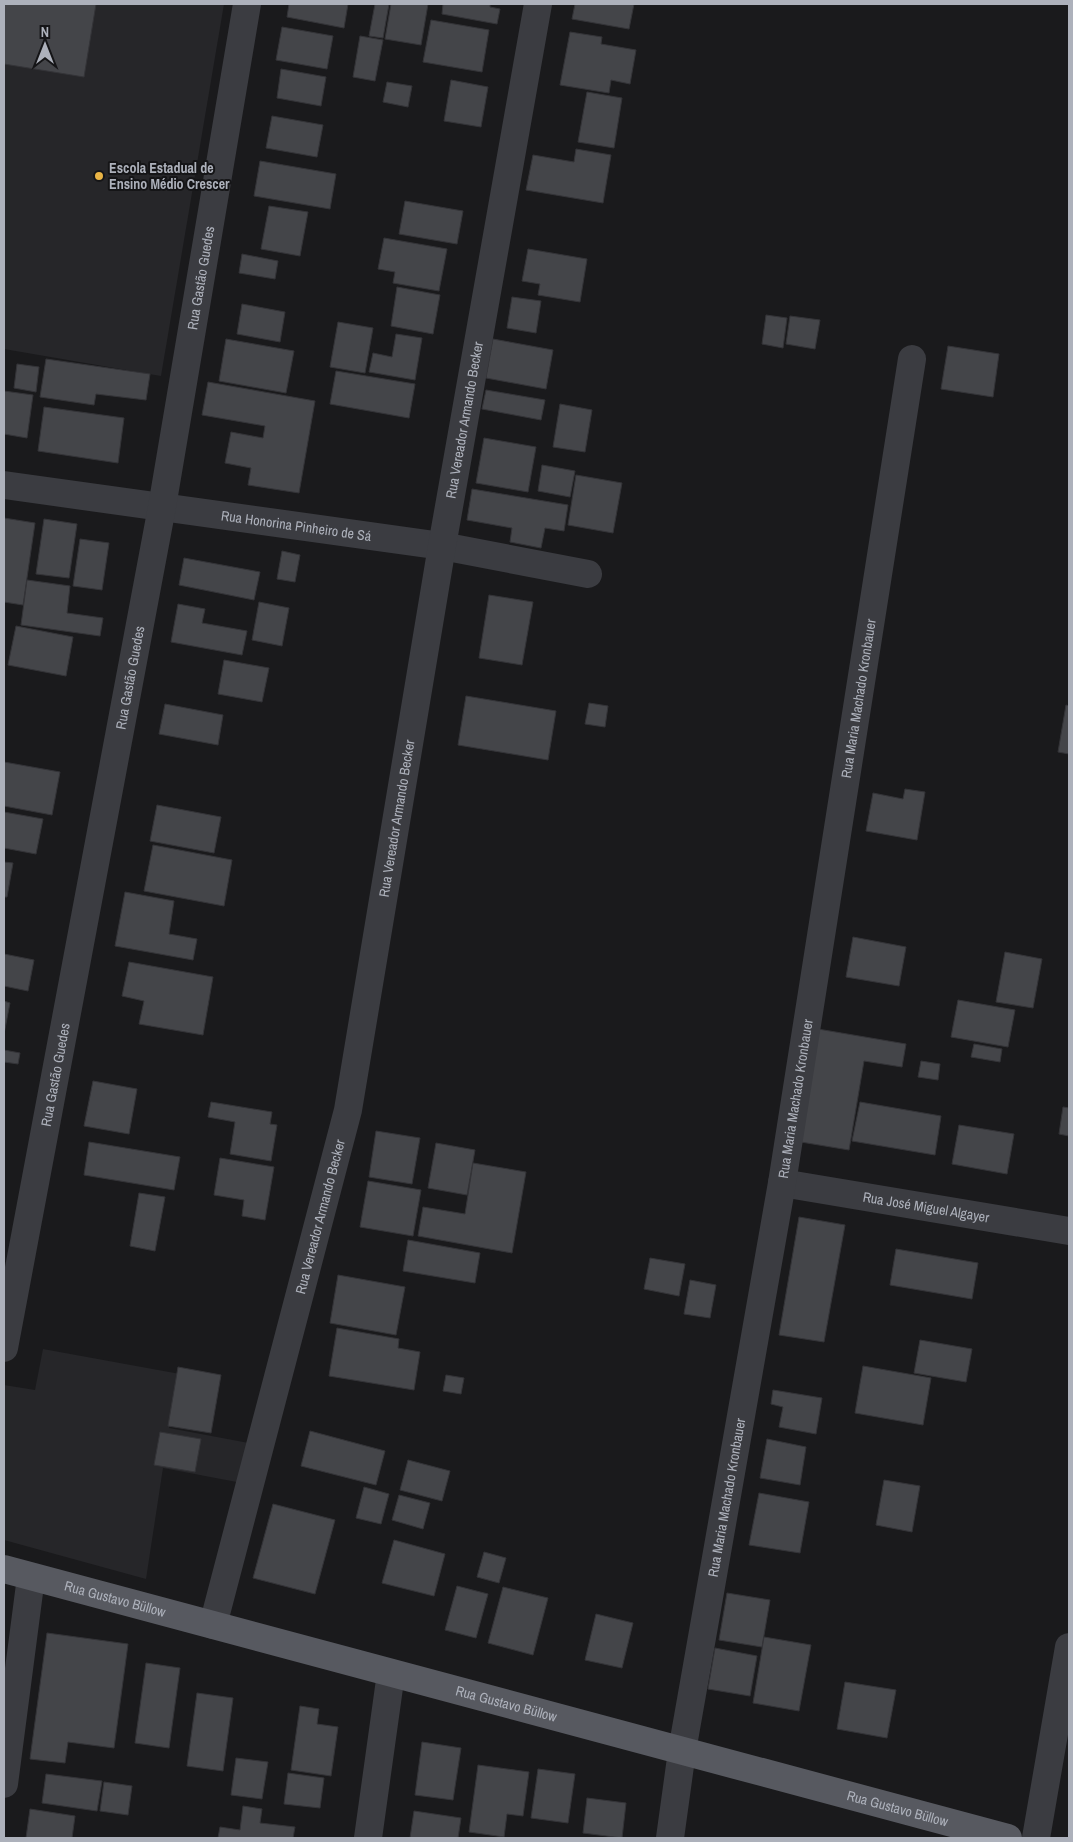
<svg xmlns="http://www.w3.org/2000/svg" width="1073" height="1842" font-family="'Archivo Narrow',sans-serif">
	<rect width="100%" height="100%" fill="#1a1a1c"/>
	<g fill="#262629">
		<path d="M4,4H224L161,376L4,349Z"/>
		<path d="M43,1349L180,1374L169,1428L254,1444L242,1483L163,1468L146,1579L4,1540V1385L35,1390Z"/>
	</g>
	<g fill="#444549" stroke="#343438">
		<path d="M4,4H96L84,77L4,64Z"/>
		<path d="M289,4H348L344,28L287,17Z"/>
		<path d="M375,4H389L383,38L369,36Z"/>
		<path d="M391,4H428L421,45L385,39Z"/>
		<path d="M443,4H490V7L500,9L497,24L442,14Z"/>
		<path d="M575,4H634L629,29L572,19Z"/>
		<path d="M431,20L489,30L482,72L423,62Z"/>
		<path d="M282,27L333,36L327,69L276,60Z"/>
		<path d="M570,32L602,37L601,44L636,50L630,84L611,80L609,93L560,85Z"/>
		<path d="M360,36L383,40L375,81L353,77Z"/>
		<path d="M281,69L326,77L321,106L277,98Z"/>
		<path d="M451,80L488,87L481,127L444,121Z"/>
		<path d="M387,82L412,86L408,107L383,102Z"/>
		<path d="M587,92L622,98L614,148L578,142Z"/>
		<path d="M272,116L323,125L317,157L266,148Z"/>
		<path d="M576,149L611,155L603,203L526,190L533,155L574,162Z"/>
		<path d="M260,161L336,174L330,209L254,196Z"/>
		<path d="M405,201L463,211L457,244L399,234Z"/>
		<path d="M269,206L308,212L300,256L261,249Z"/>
		<path d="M384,238L447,249L439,291L393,283L395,272L378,269Z"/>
		<path d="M528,249L587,259L580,302L538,295L540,284L522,281Z"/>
		<path d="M242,254L278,261L275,279L239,273Z"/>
		<path d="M397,287L440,295L433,334L391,326Z"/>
		<path d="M512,297L541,301L536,333L507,328Z"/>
		<path d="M242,304L285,312L280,342L237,334Z"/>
		<path d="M766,315L787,318L783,348L762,344Z"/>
		<path d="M790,316L820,320L815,349L786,344Z"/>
		<path d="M338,322L373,328L365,373L330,367Z"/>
		<path d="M396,334L422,338L415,380L369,372L373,353L392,357Z"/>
		<path d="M226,339L294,351L286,393L219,381Z"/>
		<path d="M493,339L553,350L546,389L486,378Z"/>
		<path d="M948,346L999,354L993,397L941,389Z"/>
		<path d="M46,359L150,374L146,400L96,394L94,405L40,397Z"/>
		<path d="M17,364L39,367L36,392L14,388Z"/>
		<path d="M336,371L415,384L409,418L330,404Z"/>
		<path d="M208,382L315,401L299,493L248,485L251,468L225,463L231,432L263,438L265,426L202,415Z"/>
		<path d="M486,390L545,400L541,420L482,409Z"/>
		<path d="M4,391L33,395L27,438L4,434Z"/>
		<path d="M560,404L592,410L585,452L553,447Z"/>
		<path d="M44,407L124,418L118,463L38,451Z"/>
		<path d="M484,438L536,447L528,492L476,483Z"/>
		<path d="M542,465L575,471L570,497L538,491Z"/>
		<path d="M576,475L622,483L613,533L568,525Z"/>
		<path d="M472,489L568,505L564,531L545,528L541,548L510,542L512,528L467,520Z"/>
		<path d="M4,518L35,523L23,605L4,602Z"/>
		<path d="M44,519L77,524L69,578L36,574Z"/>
		<path d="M80,539L109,543L102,590L73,586Z"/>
		<path d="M282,551L300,555L295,582L277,579Z"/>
		<path d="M184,558L260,572L254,600L179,585Z"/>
		<path d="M27,580L70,586L67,613L103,618L100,636L21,625Z"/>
		<path d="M489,595L533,602L522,665L479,658Z"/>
		<path d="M259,602L289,608L282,646L252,640Z"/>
		<path d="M178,604L205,609L202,623L247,631L242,655L171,642Z"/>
		<path d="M16,626L73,637L66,676L8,665Z"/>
		<path d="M224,660L269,668L262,702L218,694Z"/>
		<path d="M466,696L556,711L548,760L458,745Z"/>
		<path d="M589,703L608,706L605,727L585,724Z"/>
		<path d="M165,704L223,715L218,745L159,734Z"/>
		<path d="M1066,705L1069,706V754L1058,752Z"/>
		<path d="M4,762L60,772L52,815L4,806Z"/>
		<path d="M905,789L925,792L917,840L866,831L873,793L903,799Z"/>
		<path d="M157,805L221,817L214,853L150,841Z"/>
		<path d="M4,812L43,819L36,854L4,848Z"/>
		<path d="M153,845L232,860L224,906L144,891Z"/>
		<path d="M4,862L13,863L7,897H4Z"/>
		<path d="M125,892L174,901L169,934L197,939L193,960L115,946Z"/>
		<path d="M853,937L906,947L899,986L846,977Z"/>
		<path d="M1005,952L1042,959L1033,1008L996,1002Z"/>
		<path d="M4,954L34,960L28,991L4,986Z"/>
		<path d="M129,962L213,977L203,1035L139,1024L144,1001L122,996Z"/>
		<path d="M958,1000L1015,1010L1008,1047L951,1037Z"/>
		<path d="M4,1001L10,1003L4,1034Z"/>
		<path d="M812,1028L906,1044L902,1067L864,1061L849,1150L801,1142Z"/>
		<path d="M974,1044L1002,1049L1000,1062L971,1057Z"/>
		<path d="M4,1050L20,1053L18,1064L4,1062Z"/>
		<path d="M921,1061L940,1064L938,1080L918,1077Z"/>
		<path d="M93,1081L137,1089L129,1134L84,1126Z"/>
		<path d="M211,1102L272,1112L270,1124L277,1125L271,1161L230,1154L235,1122L208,1117Z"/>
		<path d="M860,1102L941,1116L935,1155L852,1141Z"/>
		<path d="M1063,1107L1069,1108V1136L1059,1134Z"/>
		<path d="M959,1125L1014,1134L1007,1174L952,1164Z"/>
		<path d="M376,1131L420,1138L412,1184L369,1177Z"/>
		<path d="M89,1142L180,1157L174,1190L84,1175Z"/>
		<path d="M436,1143L475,1150L467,1195L428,1188Z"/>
		<path d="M220,1158L274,1167L265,1220L242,1216L244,1200L214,1195Z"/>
		<path d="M473,1163L526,1172L512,1253L418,1236L423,1207L465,1214Z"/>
		<path d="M368,1181L421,1190L413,1236L360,1227Z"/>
		<path d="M139,1193L165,1197L155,1251L130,1246Z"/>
		<path d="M799,1217L845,1225L824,1342L779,1335Z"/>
		<path d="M408,1240L480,1253L475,1283L403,1271Z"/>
		<path d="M896,1249L978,1263L972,1299L890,1285Z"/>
		<path d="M650,1258L685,1264L679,1296L644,1289Z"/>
		<path d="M338,1275L405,1287L396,1335L330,1323Z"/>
		<path d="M690,1280L716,1285L710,1318L684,1314Z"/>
		<path d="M337,1328L399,1339L398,1348L420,1352L414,1390L329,1376Z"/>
		<path d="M920,1340L972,1349L966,1382L914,1373Z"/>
		<path d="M863,1366L931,1378L923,1425L855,1413Z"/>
		<path d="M178,1367L221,1375L211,1433L168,1426Z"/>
		<path d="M446,1375L464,1378L461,1394L443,1391Z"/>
		<path d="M773,1390L822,1398L816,1434L779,1427L783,1407L771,1404Z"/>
		<path d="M310,1431L385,1451L376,1485L301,1466Z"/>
		<path d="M160,1432L201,1439L195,1472L154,1465Z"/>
		<path d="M767,1439L806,1447L800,1485L760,1478Z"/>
		<path d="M408,1460L450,1471L442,1501L400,1490Z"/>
		<path d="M884,1480L920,1486L912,1532L876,1525Z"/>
		<path d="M364,1487L389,1494L381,1524L356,1518Z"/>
		<path d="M759,1493L809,1502L800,1553L749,1545Z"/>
		<path d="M399,1495L430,1503L423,1529L392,1520Z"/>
		<path d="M273,1504L335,1520L315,1594L253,1578Z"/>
		<path d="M394,1540L445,1554L434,1596L382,1583Z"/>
		<path d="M484,1552L506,1558L499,1583L477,1577Z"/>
		<path d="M457,1586L488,1594L476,1638L445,1630Z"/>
		<path d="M503,1587L548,1598L533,1655L488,1643Z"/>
		<path d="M727,1593L770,1600L762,1647L719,1640Z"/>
		<path d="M596,1614L633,1623L622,1668L585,1660Z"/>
		<path d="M47,1633L128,1644L114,1748L68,1742L65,1763L30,1759Z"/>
		<path d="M764,1637L811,1645L799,1711L753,1703Z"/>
		<path d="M715,1648L757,1656L750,1696L708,1689Z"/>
		<path d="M146,1663L180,1668L169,1748L135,1743Z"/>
		<path d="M845,1682L896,1690L887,1738L837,1729Z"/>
		<path d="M197,1693L233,1698L223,1771L187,1766Z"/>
		<path d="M300,1706L319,1709L317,1724L338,1727L331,1776L291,1770Z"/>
		<path d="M422,1742L461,1748L453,1800L415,1795Z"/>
		<path d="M236,1758L268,1762L262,1799L231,1795Z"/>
		<path d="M478,1765L529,1772L523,1816L507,1814L504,1837L469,1832Z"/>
		<path d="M538,1769L575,1774L568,1823L531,1818Z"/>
		<path d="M288,1773L324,1778L320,1808L284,1804Z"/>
		<path d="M46,1774L102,1781L97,1811L42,1803Z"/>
		<path d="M104,1782L132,1786L128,1815L100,1811Z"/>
		<path d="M587,1798L626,1803L622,1838L583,1833Z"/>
		<path d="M243,1806L262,1809L260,1823L295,1827L293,1838H218L220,1827L240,1830Z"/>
		<path d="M30,1809L75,1816L72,1838H26Z"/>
		<path d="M414,1811L461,1818L458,1838H410Z"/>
	</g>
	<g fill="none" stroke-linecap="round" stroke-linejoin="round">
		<g stroke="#3b3c41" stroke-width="28">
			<path id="s1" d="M4,485L442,546L588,574"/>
			<path id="s2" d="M782,1183L1069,1231"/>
			<path id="s3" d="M4,1348L162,507L247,4"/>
			<path id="s4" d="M213,1625L348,1110L442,546L538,4"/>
			<path d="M4,1784L31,1577"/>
			<path d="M368,1838L391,1673"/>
			<path id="s5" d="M670,1838L682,1751L782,1183L912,359"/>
			<path d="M1036,1838L1069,1647"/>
		</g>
		<path stroke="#575960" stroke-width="28" id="s6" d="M4,1569L1008,1838"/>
	</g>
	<circle fill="#e9b445" stroke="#151517" stroke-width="2" cx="99" cy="176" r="5"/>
	<g text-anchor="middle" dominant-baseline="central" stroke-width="4" stroke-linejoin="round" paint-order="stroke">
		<g font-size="14" font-weight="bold" fill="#adb1bb" stroke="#151517" text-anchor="start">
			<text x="109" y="168">Escola Estadual de<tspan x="109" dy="16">Ensino Médio Crescer</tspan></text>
		</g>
		<g font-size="14" fill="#adb1bb" stroke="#151517">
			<text stroke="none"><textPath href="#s3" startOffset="1088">Rua Gastão Guedes</textPath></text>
			<text stroke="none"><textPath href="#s4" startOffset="1232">Rua Vereador Armando Becker</textPath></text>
			<text stroke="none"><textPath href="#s1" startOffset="295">Rua Honorina Pinheiro de Sá</textPath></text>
			<text stroke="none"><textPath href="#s3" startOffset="682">Rua Gastão Guedes</textPath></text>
			<text stroke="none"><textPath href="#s5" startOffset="1155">Rua Maria Machado Kronbauer</textPath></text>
			<text stroke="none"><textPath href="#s4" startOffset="828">Rua Vereador Armando Becker</textPath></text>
			<text stroke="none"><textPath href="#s3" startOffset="278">Rua Gastão Guedes</textPath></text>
			<text stroke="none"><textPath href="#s5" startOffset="750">Rua Maria Machado Kronbauer</textPath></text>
			<text stroke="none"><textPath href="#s2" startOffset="146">Rua José Miguel Algayer</textPath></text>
			<text stroke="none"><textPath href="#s4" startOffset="422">Rua Vereador Armando Becker</textPath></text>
			<text stroke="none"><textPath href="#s5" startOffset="345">Rua Maria Machado Kronbauer</textPath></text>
			<text stroke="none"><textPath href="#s6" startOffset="115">Rua Gustavo Büllow</textPath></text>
			<text stroke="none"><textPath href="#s6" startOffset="520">Rua Gustavo Büllow</textPath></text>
			<text stroke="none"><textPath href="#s6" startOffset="925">Rua Gustavo Büllow</textPath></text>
		</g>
	</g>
	<rect width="1073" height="1842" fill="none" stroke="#adb1bb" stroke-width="10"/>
	<g transform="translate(45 45)" stroke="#151517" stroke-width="4" paint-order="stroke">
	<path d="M0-4L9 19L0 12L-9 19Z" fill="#adb1bb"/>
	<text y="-8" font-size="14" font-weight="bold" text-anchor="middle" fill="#adb1bb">N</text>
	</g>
</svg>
